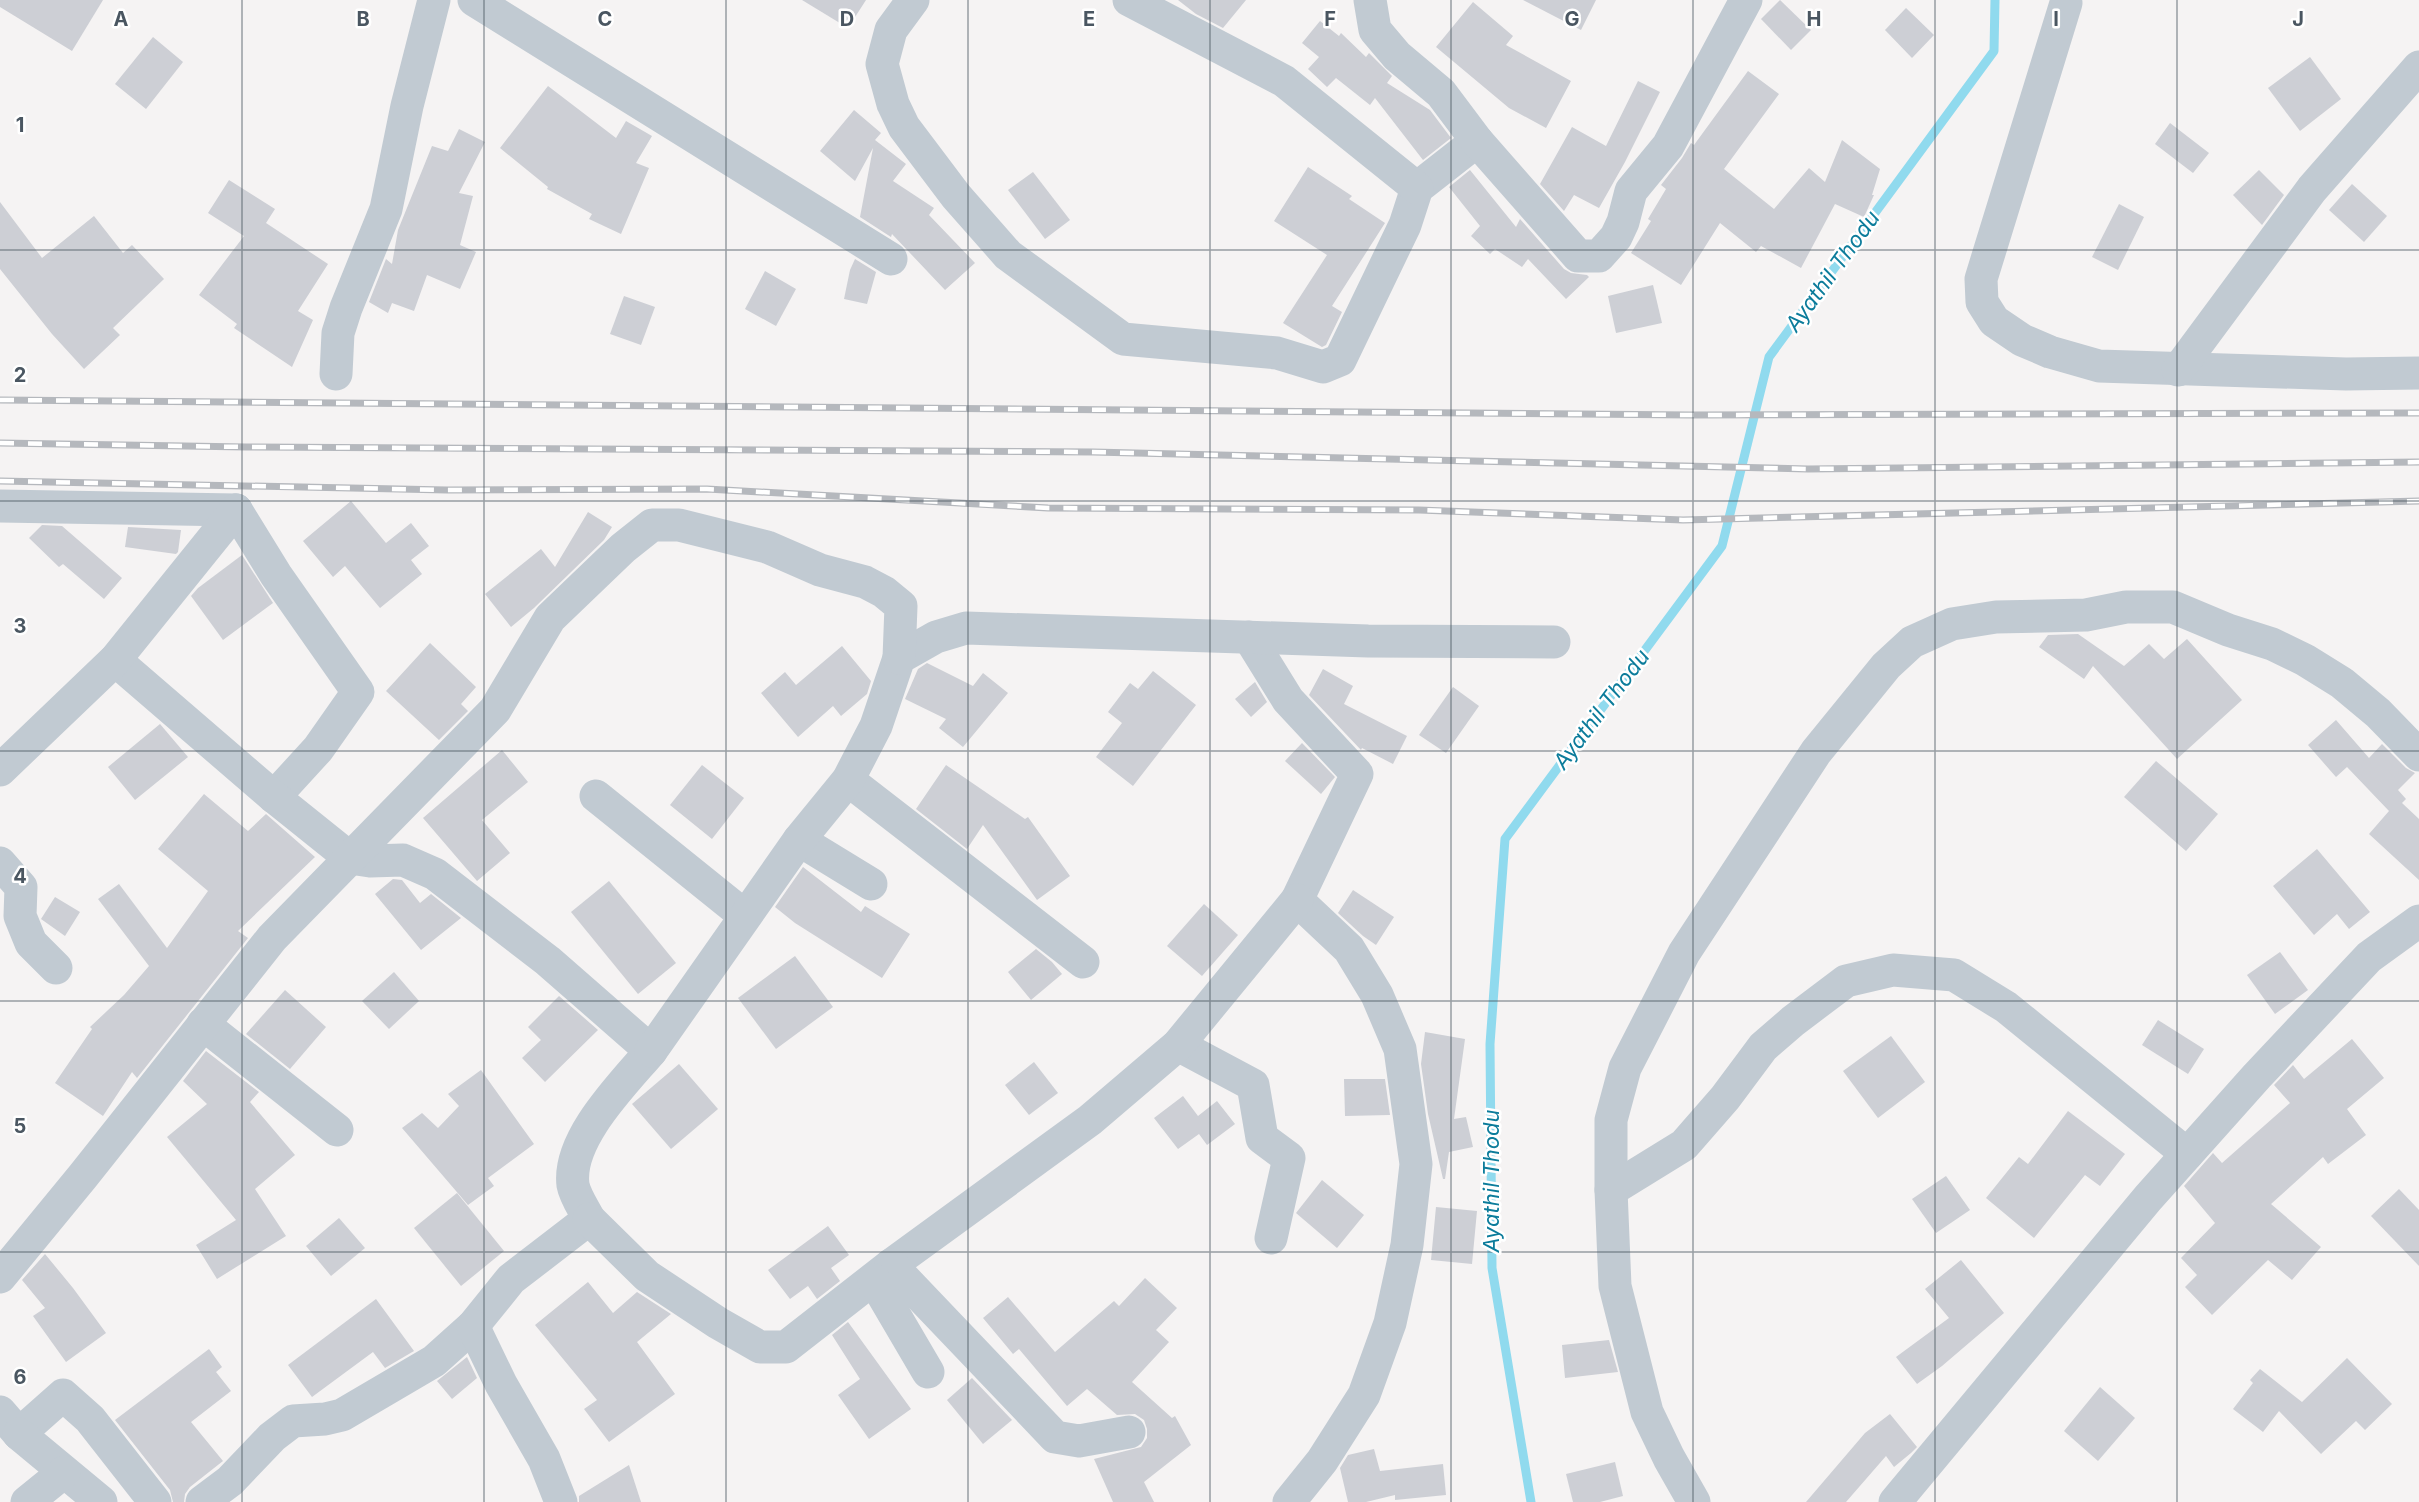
<svg xmlns="http://www.w3.org/2000/svg" width="2419" height="1502" font-family="Inter,sans-serif">
	<rect width="100%" height="100%" fill="#f5f3f3"/>
	<g fill="none" stroke-linecap="round" stroke-linejoin="round">
		<path stroke="#90daee" stroke-width="9" d="M1531,1502L1492,1268L1490,1044L1505,839L1722,546L1769,357L1994,51L1995,0"/>
	</g>
	<g fill="#cdcfd5">
		<path d="M0,0H103L72,51L0,7Z"/>
		<path d="M802,0H866L848,28Z"/>
		<path d="M1178,0H1246L1223,28L1196,14Z"/>
		<path d="M1523,0H1596L1581,30Z"/>
		<path d="M1780,0L1811,30L1791,50L1761,19Z"/>
		<path d="M1473,2L1513,36L1506,45L1571,81L1546,128L1509,108L1436,47Z"/>
		<path d="M1906,8L1934,35L1912,58L1885,30Z"/>
		<path d="M1320,21L1339,36L1341,33L1366,57L1369,53L1392,76L1387,83L1430,110L1451,138L1423,160L1375,98L1370,105L1336,78L1327,87L1308,69L1319,57L1302,43Z"/>
		<path d="M153,37L183,62L146,109L115,84Z"/>
		<path d="M2310,57L2341,99L2300,131L2268,88Z"/>
		<path d="M1748,71L1779,94L1724,169L1774,209L1809,168L1825,182L1842,140L1880,169L1872,195H1874L1864,217L1835,204L1801,268L1761,246L1756,252L1720,223L1681,285L1631,253L1651,221L1648,219L1666,189L1661,185L1682,158L1691,143L1694,145Z"/>
		<path d="M1638,81L1660,92L1625,162L1599,208L1574,195L1564,211L1540,184L1572,127L1606,146Z"/>
		<path d="M548,86L616,138L626,121L652,136L636,163L649,168L621,234L589,219L592,214L547,189L548,187L500,148Z"/>
		<path d="M854,110L881,133L875,140L906,164L893,181L934,208L929,215L975,263L945,290L892,234L891,237L860,217L873,148L855,181L820,151Z"/>
		<path d="M2170,123L2209,153L2193,173L2155,144Z"/>
		<path d="M459,129L485,142L459,193L473,196L460,245L476,252L460,289L427,275L414,311L392,303L388,313L369,302L386,259L392,264L398,230L432,146L448,151Z"/>
		<path d="M1308,167L1352,196L1349,199L1385,223L1332,306L1342,312L1326,345L1322,347L1283,323L1327,255L1274,221Z"/>
		<path d="M1470,170L1516,227L1520,219L1564,269L1571,273L1587,275L1589,277L1566,299L1528,259L1522,267L1495,249L1490,254L1471,236L1480,226L1449,187Z"/>
		<path d="M2259,170L2284,195L2262,225L2233,195Z"/>
		<path d="M1033,172L1070,220L1045,239L1008,190Z"/>
		<path d="M229,180L275,209L266,223L328,264L298,311L313,320L292,367L234,328L237,324L199,295L244,236L208,213Z"/>
		<path d="M2352,184L2387,216L2364,242L2329,210Z"/>
		<path d="M0,202L42,258L94,216L123,253L132,245L164,279L113,328L120,335L84,369L52,334L0,269Z"/>
		<path d="M2119,204L2144,217L2118,270L2092,257Z"/>
		<path d="M855,259L876,272L867,304L844,299L850,270Z"/>
		<path d="M765,271L796,289L776,326L745,309Z"/>
		<path d="M1653,285L1662,323L1616,333L1608,296Z"/>
		<path d="M624,296L655,307L641,345L610,334Z"/>
		<path d="M351,501L386,543L411,523L429,546L411,560L422,574L380,608L345,566L333,577L303,541Z"/>
		<path d="M588,512L612,527L604,540L534,608L511,627L485,594L541,549L555,567Z"/>
		<path d="M42,525L62,526L122,578L104,599L63,564L59,567L29,538Z"/>
		<path d="M128,527L181,530L178,552L176,554L125,547Z"/>
		<path d="M242,555L273,603L223,640L191,596L198,588Z"/>
		<path d="M2078,634L2124,666L2149,644L2164,659L2187,639L2242,700L2177,759L2093,666L2084,679L2039,647L2048,635Z"/>
		<path d="M430,643L476,687L461,704L468,711L439,740L386,691Z"/>
		<path d="M842,646L871,681L867,694L841,716L833,706L798,737L761,693L785,672L796,685Z"/>
		<path d="M927,663L973,686L983,673L1008,693L963,747L939,728L946,719L905,699L918,669Z"/>
		<path d="M1323,669L1353,686L1344,704L1407,736L1393,764L1362,748L1361,750L1309,695Z"/>
		<path d="M1153,671L1196,705L1133,786L1096,757L1122,723L1108,712L1130,683L1138,689Z"/>
		<path d="M1255,682L1267,702L1251,717L1235,699Z"/>
		<path d="M1453,687L1479,706L1446,753L1419,735Z"/>
		<path d="M2336,720L2369,758L2382,744L2406,768L2415,773L2398,790L2406,799L2402,803L2419,819V880L2369,834L2389,811L2347,767L2336,777L2308,745Z"/>
		<path d="M160,724L188,757L135,800L108,767Z"/>
		<path d="M1302,743L1335,777L1321,794L1285,761Z"/>
		<path d="M502,750L528,782L482,820L510,853L477,881L423,818Z"/>
		<path d="M2156,761L2218,814L2186,851L2124,797Z"/>
		<path d="M702,765L744,798L712,839L670,805Z"/>
		<path d="M946,765L1025,819L1028,817L1070,876L1037,900L983,825L967,849L916,809Z"/>
		<path d="M204,794L248,831L266,814L315,857L238,931L248,938L137,1078L132,1072L103,1116L55,1083L92,1029L90,1027L124,995L149,966L98,899L119,884L167,948L208,891L158,849Z"/>
		<path d="M2317,849L2370,912L2349,929L2337,914L2314,935L2273,886Z"/>
		<path d="M803,867L861,912L865,906L910,934L882,978L795,923L775,907Z"/>
		<path d="M393,879L402,880L420,903L431,894L461,918L421,950L375,894Z"/>
		<path d="M609,881L676,963L638,994L571,912Z"/>
		<path d="M1353,890L1394,917L1376,945L1363,936L1338,913Z"/>
		<path d="M55,897L80,912L65,936L41,919Z"/>
		<path d="M1204,904L1238,935L1202,976L1167,946Z"/>
		<path d="M1036,949L1052,962L1062,974L1031,1000L1008,972Z"/>
		<path d="M2280,952L2308,990L2275,1014L2247,975Z"/>
		<path d="M795,956L833,1007L776,1049L738,998Z"/>
		<path d="M394,972L419,1001L389,1029L362,1001Z"/>
		<path d="M285,990L326,1027L290,1069L246,1034Z"/>
		<path d="M559,996L598,1030L545,1082L522,1058L541,1040L528,1027Z"/>
		<path d="M2158,1020L2204,1049L2188,1074L2142,1045Z"/>
		<path d="M1425,1032L1465,1039L1454,1119L1466,1117L1473,1147L1449,1152L1445,1179H1443L1428,1114L1421,1064Z"/>
		<path d="M1891,1036L1925,1082L1878,1118L1843,1071Z"/>
		<path d="M2352,1039L2384,1078L2347,1109L2366,1135L2328,1164L2323,1157L2271,1204L2321,1247L2292,1280L2268,1260L2212,1315L2185,1287L2197,1275L2181,1258L2215,1223L2184,1186L2213,1153L2222,1163L2290,1103L2274,1085L2293,1065L2304,1079Z"/>
		<path d="M206,1051L259,1092L250,1102L295,1155L255,1189L286,1236L217,1279L196,1245L236,1220L167,1137L207,1104L183,1081Z"/>
		<path d="M1034,1062L1058,1093L1029,1115L1005,1085Z"/>
		<path d="M679,1064L718,1109L671,1149L632,1104Z"/>
		<path d="M481,1070L534,1144L488,1178L494,1186L468,1205L402,1128L422,1113L438,1128L459,1106L448,1094Z"/>
		<path d="M1344,1079H1385L1390,1115L1345,1116Z"/>
		<path d="M1183,1096L1198,1116L1217,1101L1235,1124L1207,1145L1199,1134L1178,1149L1154,1118Z"/>
		<path d="M2068,1111L2125,1154L2100,1186L2085,1175L2034,1238L1986,1198L2019,1157L2028,1164Z"/>
		<path d="M1946,1176L1970,1210L1936,1233L1912,1199Z"/>
		<path d="M1322,1180L1364,1215L1337,1248L1296,1213Z"/>
		<path d="M2399,1189L2419,1210V1266L2371,1216Z"/>
		<path d="M457,1193L504,1251L461,1286L414,1228Z"/>
		<path d="M1436,1207L1477,1211L1472,1264L1431,1260Z"/>
		<path d="M339,1218L365,1248L331,1276L306,1246Z"/>
		<path d="M828,1226L849,1255L831,1268L840,1281L817,1299L808,1286L790,1299L768,1270Z"/>
		<path d="M45,1254L73,1288L106,1333L66,1362L33,1316L45,1308L22,1280Z"/>
		<path d="M1961,1260L2004,1313L1942,1366L1917,1384L1896,1357L1949,1318L1925,1289Z"/>
		<path d="M1145,1278L1177,1308L1156,1330L1169,1342L1132,1382L1172,1418L1175,1416L1191,1445L1144,1482L1154,1502H1113L1094,1459L1141,1447L1147,1438V1429L1144,1420L1135,1414L1117,1415L1087,1389L1067,1406L1019,1349L1013,1354L983,1318L1008,1297L1055,1352L1114,1301L1119,1306Z"/>
		<path d="M588,1282L613,1313L637,1292L671,1314L637,1342L675,1394L609,1442L584,1409L597,1400L535,1325Z"/>
		<path d="M376,1299L414,1351L385,1368L373,1352L312,1397L288,1365Z"/>
		<path d="M848,1322L911,1409L869,1439L838,1395L860,1379L832,1335Z"/>
		<path d="M1609,1340L1618,1372L1565,1378L1562,1345Z"/>
		<path d="M209,1349L222,1367L216,1372L231,1391L191,1422L223,1461L190,1487L185,1494L184,1502H173L170,1490L115,1420Z"/>
		<path d="M467,1357L477,1378L452,1399L437,1381Z"/>
		<path d="M2347,1358L2392,1404L2365,1430L2356,1421L2321,1454L2279,1411L2263,1432L2233,1409L2253,1383L2250,1380L2260,1369L2302,1402Z"/>
		<path d="M972,1378L1012,1420L983,1444L947,1400Z"/>
		<path d="M2100,1387L2135,1418L2098,1461L2064,1431Z"/>
		<path d="M1890,1414L1917,1447L1911,1453L1894,1467L1886,1456L1846,1502H1806L1865,1433Z"/>
		<path d="M1374,1449L1380,1471L1443,1464L1446,1495L1395,1500V1495L1366,1502H1348L1340,1468L1348,1455Z"/>
		<path d="M1615,1462L1623,1496L1600,1502H1573L1566,1474Z"/>
		<path d="M629,1465L641,1502H579V1496Z"/>
	</g>
	<g fill="none" stroke-linecap="round" stroke-linejoin="round">
		<g stroke="#c1cad2" stroke-width="33">
			<path d="M474,0L891,259"/>
			<path d="M913,0L891,30L882,64L893,104L904,127L956,196L1008,255L1123,339L1277,353L1323,367L1340,360L1405,225L1417,188L1477,141"/>
			<path d="M1129,0L1284,81L1417,188"/>
			<path d="M1370,0L1375,30L1397,56L1441,93L1477,141L1578,256H1599L1616,237L1623,222L1631,191L1668,146L1746,0"/>
			<path d="M2066,3L1981,279L1982,302L1994,321L2022,340L2050,352L2099,366L2346,374L2419,373"/>
			<path d="M2178,370L2312,189L2419,67"/>
			<path d="M336,374L338,333L346,308L386,209L407,106L434,0"/>
			<path d="M0,506L236,510"/>
			<path d="M236,510L276,575L358,692L318,749L274,797"/>
			<path d="M1249,637L1288,700L1357,774L1297,900L1349,949L1377,995L1400,1049L1416,1164L1407,1245L1390,1323L1364,1395L1322,1461L1289,1502"/>
			<path d="M115,660L274,797L350,858L370,861L403,860L435,874L548,961L651,1051C623,1084 567,1139 573,1185C575,1196 584,1209 589,1219L511,1279L473,1326L434,1361L342,1415L325,1419L293,1421L272,1437L230,1481L202,1502"/>
			<path d="M0,770L115,660L236,510"/>
			<path d="M848,780L1083,962"/>
			<path d="M596,796L745,916"/>
			<path d="M799,840L871,884"/>
			<path d="M0,863L21,887L20,916L31,943L56,968"/>
			<path d="M203,1024L337,1130"/>
			<path d="M1178,1045L1253,1085L1262,1138L1289,1158L1271,1238"/>
			<path d="M651,1051L799,840L848,780L876,726L899,658L936,637L966,628L1368,641L1554,642"/>
			<path d="M1611,1190L1684,1145L1725,1098L1763,1047L1793,1021L1846,981L1893,970L1954,975L2006,1007L2187,1154"/>
			<path d="M589,1219L647,1276L718,1323L760,1347H786L891,1265L1090,1120L1178,1045L1297,900"/>
			<path d="M891,1265L1055,1437L1079,1441L1129,1432"/>
			<path d="M0,1277L83,1176L272,938L495,710L550,618L623,548L652,525H679L767,547L820,570L865,582L884,592L901,606L899,658"/>
			<path d="M874,1280L928,1372"/>
			<path d="M473,1326L501,1384L544,1459L561,1502"/>
			<path d="M0,1412L19,1434L63,1395L90,1419L155,1502"/>
			<path d="M19,1434L101,1502"/>
			<path d="M27,1502L64,1472"/>
			<path d="M1694,1502L1669,1458L1647,1412L1615,1286L1611,1190V1120L1625,1068L1684,953L1816,752L1886,666L1912,642L1952,624L1996,617L2086,615L2126,607H2173L2228,630L2272,644L2305,660L2342,683L2378,713L2419,755"/>
			<path d="M1895,1502L2148,1198L2257,1076L2369,957L2419,921"/>
		</g>
		<defs>
			<g id="rail">
				<path d="M0,400L1691,415L2419,413"/>
				<path d="M0,443L246,447L1093,452L1808,469L2419,462"/>
				<path d="M0,481L447,490L707,489L1048,508L1419,510L1683,520L2419,501"/>
			</g>
		</defs>
		<use href="#rail" stroke="#b5b8bd" stroke-width="7"/>
		<use href="#rail" stroke="#fff" stroke-width="4.5" stroke-dasharray="14" stroke-linecap="butt"/>
	</g>
	<path fill="none" stroke="#4a5661" stroke-width="1.5" stroke-opacity="0.55" d="M242,0V1502M484,0V1502M726,0V1502M968,0V1502M1210,0V1502M1451,0V1502M1693,0V1502M1935,0V1502M2177,0V1502M0,250H2419M0,501H2419M0,751H2419M0,1001H2419M0,1252H2419"/>
	<g text-anchor="middle" dominant-baseline="central" stroke-width="5" stroke-linejoin="round" paint-order="stroke">
		<g font-size="22" font-style="italic" fill="#0c7c9b" stroke="#fff">
			<text transform="translate(1832 271) rotate(-54)">Ayathil Thodu</text>
			<text transform="translate(1601 709) rotate(-53)">Ayathil Thodu</text>
			<text transform="translate(1491 1181) rotate(-90)">Ayathil Thodu</text>
		</g>
	</g>
	<g font-size="20" text-anchor="middle" font-weight="bold" fill="#4a5661" stroke="#fff" stroke-width="5" stroke-linejoin="round" paint-order="stroke">
		<text x="121" y="26">A</text>
		<text x="363" y="26">B</text>
		<text x="605" y="26">C</text>
		<text x="847" y="26">D</text>
		<text x="1089" y="26">E</text>
		<text x="1330" y="26">F</text>
		<text x="1572" y="26">G</text>
		<text x="1814" y="26">H</text>
		<text x="2056" y="26">I</text>
		<text x="2298" y="26">J</text>
		<text x="20" y="132">1</text>
		<text x="20" y="382">2</text>
		<text x="20" y="633">3</text>
		<text x="20" y="883">4</text>
		<text x="20" y="1133">5</text>
		<text x="20" y="1384">6</text>
	</g>
</svg>
